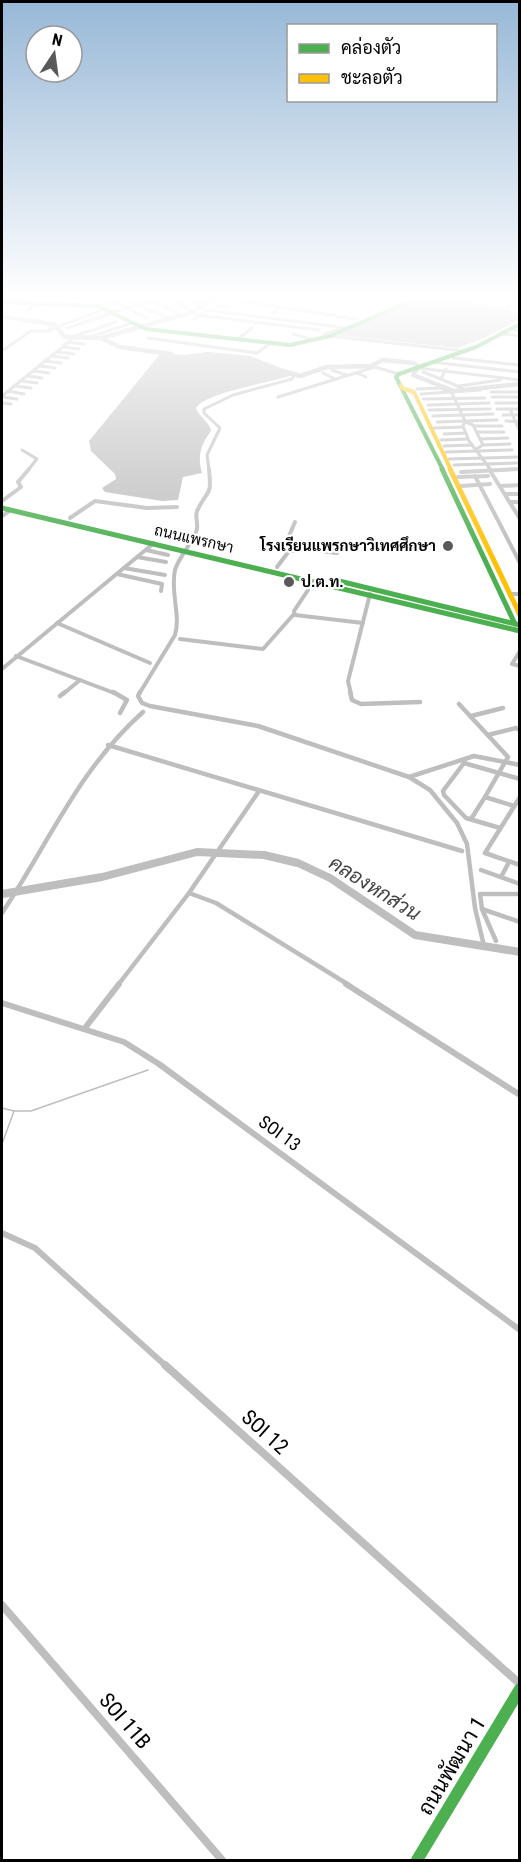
<svg xmlns="http://www.w3.org/2000/svg" width="521" height="1862" font-family="'Roboto Condensed',Sarabun,sans-serif">
	<rect width="100%" height="100%" fill="#fff"/>
	<g fill="#bebebe">
		<path d="M422,298H451L519,312V320L482,339L457,348L337,335L378,315Z"/>
		<path d="M208,352L250,356L296,374C275,382 205,392 196,408C199,417 210,422 211,431C201,444 197,456 202,473L183,477L178,500L162,501L105,492L102,488L116,479L115,474L91,451L89,441L161,353L184,355Z"/>
	</g>
	<g fill="none" stroke-linecap="round" stroke-linejoin="round">
		<g stroke="#bebebe" stroke-width="1.5">
			<path d="M2,1108L14,1111L2,1144"/>
			<path d="M14,1111H31L148,1070"/>
		</g>
		<path stroke="#bebebe" stroke-width="3" d="M209,470L207,455L220,428L204,413V409L233,395L292,379L294,375"/>
		<path stroke="#bebebe" stroke-width="4" d="M139,694L175,635C181,615 170,592 175,570C179,556 195,540 197,529C198,523 195,517 197,511C208,488 212,498 209,469"/>
		<g stroke="#bebebe" stroke-width="4.5">
			<path d="M140,692L138,696L142,703L150,706L258,726L409,777L430,790L457,823L467,844L475,908L484,946"/>
			<path d="M409,777L474,756L520,765"/>
		</g>
		<g stroke="#bebebe" stroke-width="4.5">
			<path d="M24,320L54,324L65,337L101,338L193,312L215,298"/>
			<path d="M101,338L120,347L171,354"/>
			<path d="M283,371L300,376L327,367L371,366L383,360L414,363L419,367L413,375L454,391L520,384"/>
		</g>
		<path stroke="#bebebe" stroke-width="8" d="M2,894L102,877L197,852L264,855L298,863L330,878L415,935L520,952"/>
		<g stroke="#bebebe" stroke-width="3">
			<path d="M125,298L167,318"/>
			<path d="M146,298L180,314"/>
			<path d="M166,298L193,311"/>
			<path d="M203,298L207,299"/>
			<path d="M222,298L356,319"/>
			<path d="M189,299L201,305"/>
			<path d="M467,300L469,298"/>
			<path d="M113,301L147,318"/>
			<path d="M175,302L193,298"/>
			<path d="M217,305L228,307"/>
			<path d="M99,307L122,298"/>
			<path d="M507,307L520,298"/>
			<path d="M28,310L37,303"/>
			<path d="M111,312L167,298"/>
			<path d="M272,314L279,308"/>
			<path d="M198,315L319,330"/>
			<path d="M2,317L49,323L51,328"/>
			<path d="M194,319L207,310L347,328"/>
			<path d="M67,328L113,313"/>
			<path d="M510,329L520,331"/>
			<path d="M293,334L314,340"/>
			<path d="M325,334L341,328"/>
			<path d="M503,334L520,336"/>
			<path d="M330,336L464,351"/>
			<path d="M72,337L116,322"/>
			<path d="M86,338L132,323"/>
			<path d="M148,338L257,353L271,343"/>
			<path d="M238,339L252,328"/>
			<path d="M69,342L84,344"/>
			<path d="M64,347L79,349"/>
			<path d="M2,351L31,331H46L105,309"/>
			<path d="M58,352L74,354"/>
			<path d="M52,356L68,358"/>
			<path d="M453,358L520,365"/>
			<path d="M45,361L61,363"/>
			<path d="M431,362L520,372"/>
			<path d="M40,366L55,368"/>
			<path d="M419,368L520,380"/>
			<path d="M446,369L441,379L462,388"/>
			<path d="M332,370L346,375"/>
			<path d="M34,371L49,373"/>
			<path d="M423,372L441,379"/>
			<path d="M323,373L335,379"/>
			<path d="M357,373L366,377"/>
			<path d="M27,376L42,378"/>
			<path d="M21,381L37,383"/>
			<path d="M15,386L31,388"/>
			<path d="M459,386L500,380"/>
			<path d="M417,389L440,388L452,393L465,421L463,426L469,441L491,470"/>
			<path d="M8,391L24,394"/>
			<path d="M491,392H520"/>
			<path d="M421,394L480,390"/>
			<path d="M2,396L71,340"/>
			<path d="M2,397L17,399"/>
			<path d="M278,397L375,367L399,374"/>
			<path d="M492,397H520"/>
			<path d="M423,399L485,398"/>
			<path d="M2,403L11,404"/>
			<path d="M496,403H520"/>
			<path d="M428,405L489,403"/>
			<path d="M497,409H520"/>
			<path d="M510,409L520,432"/>
			<path d="M429,410L490,409"/>
			<path d="M503,415H520"/>
			<path d="M433,416L493,414"/>
			<path d="M506,421L520,422"/>
			<path d="M437,422L497,420"/>
			<path d="M466,422L473,425L483,445L476,449"/>
			<path d="M474,426H502"/>
			<path d="M434,428L463,427"/>
			<path d="M477,432H504"/>
			<path d="M444,434L466,433"/>
			<path d="M480,439L508,438"/>
			<path d="M441,440L468,439"/>
			<path d="M483,445L510,444"/>
			<path d="M444,446L472,445"/>
			<path d="M22,450L37,459L28,470"/>
			<path d="M446,452L512,450"/>
			<path d="M449,459L517,457"/>
			<path d="M454,465L517,463"/>
			<path d="M499,470L520,469"/>
		</g>
		<g stroke="#bebebe" stroke-width="4">
			<path d="M489,469L520,519"/>
			<path d="M461,472L520,469"/>
			<path d="M475,476L520,563"/>
			<path d="M458,477L488,476"/>
			<path d="M461,486L490,484"/>
			<path d="M501,486L520,485"/>
			<path d="M505,494H520"/>
			<path d="M2,501L21,487L18,482L29,469"/>
			<path d="M510,502H520"/>
			<path d="M2,516L11,510"/>
			<path d="M70,518L95,501L147,508L177,507"/>
			<path d="M286,543L295,522"/>
			<path d="M287,543L298,544L299,548L293,551L284,550L281,546Z"/>
			<path d="M299,548L337,553"/>
			<path d="M146,550L168,555"/>
			<path d="M137,557L166,562"/>
			<path d="M277,567L289,551"/>
			<path d="M124,568L165,575"/>
			<path d="M117,574L162,584L161,591"/>
			<path d="M308,590L294,611L295,615L363,623"/>
			<path d="M510,594H520"/>
			<path d="M57,623L150,663"/>
			<path d="M180,639L263,649L294,614"/>
			<path d="M520,651L512,664L520,666"/>
			<path d="M16,656L117,694"/>
			<path d="M2,669L154,543"/>
			<path d="M63,694L80,680"/>
			<path d="M351,694L348,681L370,594"/>
		</g>
		<g stroke="#bebebe" stroke-width="4.5">
			<path d="M113,692L127,700L120,713"/>
			<path d="M350,692L352,700L361,704L420,702"/>
			<path d="M60,696L65,692"/>
			<path d="M459,704L508,757L485,797L514,806"/>
			<path d="M471,716L503,708"/>
			<path d="M488,735L516,728L520,730"/>
			<path d="M108,745L462,851"/>
			<path d="M520,797L485,853L520,865"/>
			<path d="M471,819L485,797"/>
			<path d="M500,828L466,818L444,795L443,791L464,763L520,779"/>
			<path d="M481,870L520,884"/>
			<path d="M501,877L509,862"/>
			<path d="M189,893L216,903L349,985"/>
			<path d="M482,909L520,922"/>
			<path d="M2,913C49,843 78,770 143,712"/>
			<path d="M496,941L482,909L480,894H520"/>
			<path d="M118,985L189,893L259,791"/>
		</g>
		<g stroke="#bebebe" stroke-width="6">
			<path d="M346,984L520,1095"/>
			<path d="M2,1003L124,1042L159,1064L520,1330"/>
			<path d="M85,1028L119,984"/>
			<path d="M2,1233L35,1248L166,1366"/>
		</g>
		<g stroke="#bebebe" stroke-width="8">
			<path d="M165,1365L520,1684"/>
			<path d="M2,1605L222,1860"/>
		</g>
		<g stroke="#4caf50" stroke-width="4">
			<path d="M2,302L97,306L146,329L290,345L330,336L418,298"/>
			<path d="M399,374L396,377L443,470"/>
			<path d="M399,374L476,347L520,324"/>
		</g>
		<g stroke="#4caf50" stroke-width="5">
			<path d="M442,469L515,624"/>
			<path d="M2,508L520,631"/>
			<path d="M339,581L520,625"/>
		</g>
		<path stroke="#4caf50" stroke-width="12" d="M417,1860L520,1689"/>
		<path stroke="#ffc107" stroke-width="4" d="M401,385L402,388L414,392L451,470"/>
		<path stroke="#ffc107" stroke-width="5" d="M450,469L520,615"/>
	</g>
	<linearGradient id="sky" x2="0" y2="1"><stop stop-color="#97b8d7"/><stop offset="0.53" stop-color="#fff"/><stop offset="1" stop-color="#fff" stop-opacity="0"/></linearGradient>
	<rect width="521" height="559" fill="url(#sky)"/>
	<g fill="#595959" stroke="#fff" stroke-width="2">
		<circle cx="448" cy="546" r="6"/>
		<circle cx="289" cy="582" r="6"/>
	</g>
	<g text-anchor="middle" dominant-baseline="central" stroke-width="4.5" stroke-linejoin="round" paint-order="stroke">
		<g font-size="15" fill="#000" stroke="#fff">
			<text transform="translate(194 539) rotate(13)">ถนนแพรกษา</text>
		</g>
		<g font-size="15" font-weight="bold" fill="#000" stroke="#fff" text-anchor="end">
			<text x="436" y="546">โรงเรียนแพรกษาวิเทศศึกษา</text>
			<text x="301" y="582" text-anchor="start">ป.ต.ท.</text>
		</g>
		<g font-size="18" fill="#000" stroke="#fff">
			<text transform="translate(280 1133) rotate(36)">SOI 13</text>
		</g>
		<g font-size="20" font-style="italic" fill="#434343" stroke="#fff">
			<text transform="translate(375 888) rotate(32)">คลองหกส่วน</text>
		</g>
		<g font-size="21" fill="#000" stroke="#fff">
			<text transform="translate(265 1432) rotate(42)">SOI 12</text>
			<text transform="translate(125 1721) rotate(49)">SOI 11B</text>
			<text transform="translate(452 1766) rotate(-59)">ถนนพัฒนา 1</text>
		</g>
	</g>
	<rect width="521" height="1862" fill="none" stroke="#000000" stroke-width="6"/>
	<rect x="287" y="24" width="210" height="78" fill="#ffffff" stroke="#999999" stroke-width="1.5"/>
	<rect x="299" y="44" width="30" height="9" fill="#4caf50" stroke="#999999" stroke-width="1.5"/>
	<text x="341" y="54" font-size="18" fill="#000000">คล่องตัว</text>
	<rect x="299" y="74" width="30" height="9" fill="#ffc107" stroke="#999999" stroke-width="1.5"/>
	<text x="341" y="84" font-size="18" fill="#000000">ชะลอตัว</text>
	<g transform="translate(54 54) rotate(13)"><circle r="28" fill="#ffffff" stroke="#999999" stroke-width="1.5"/>
	<path d="M0-4.5L10 22L0 15L-10 22Z" fill="#595959"/>
	<text y="-9" font-size="16" font-weight="bold" text-anchor="middle" fill="#000000">N</text>
	</g>
</svg>
